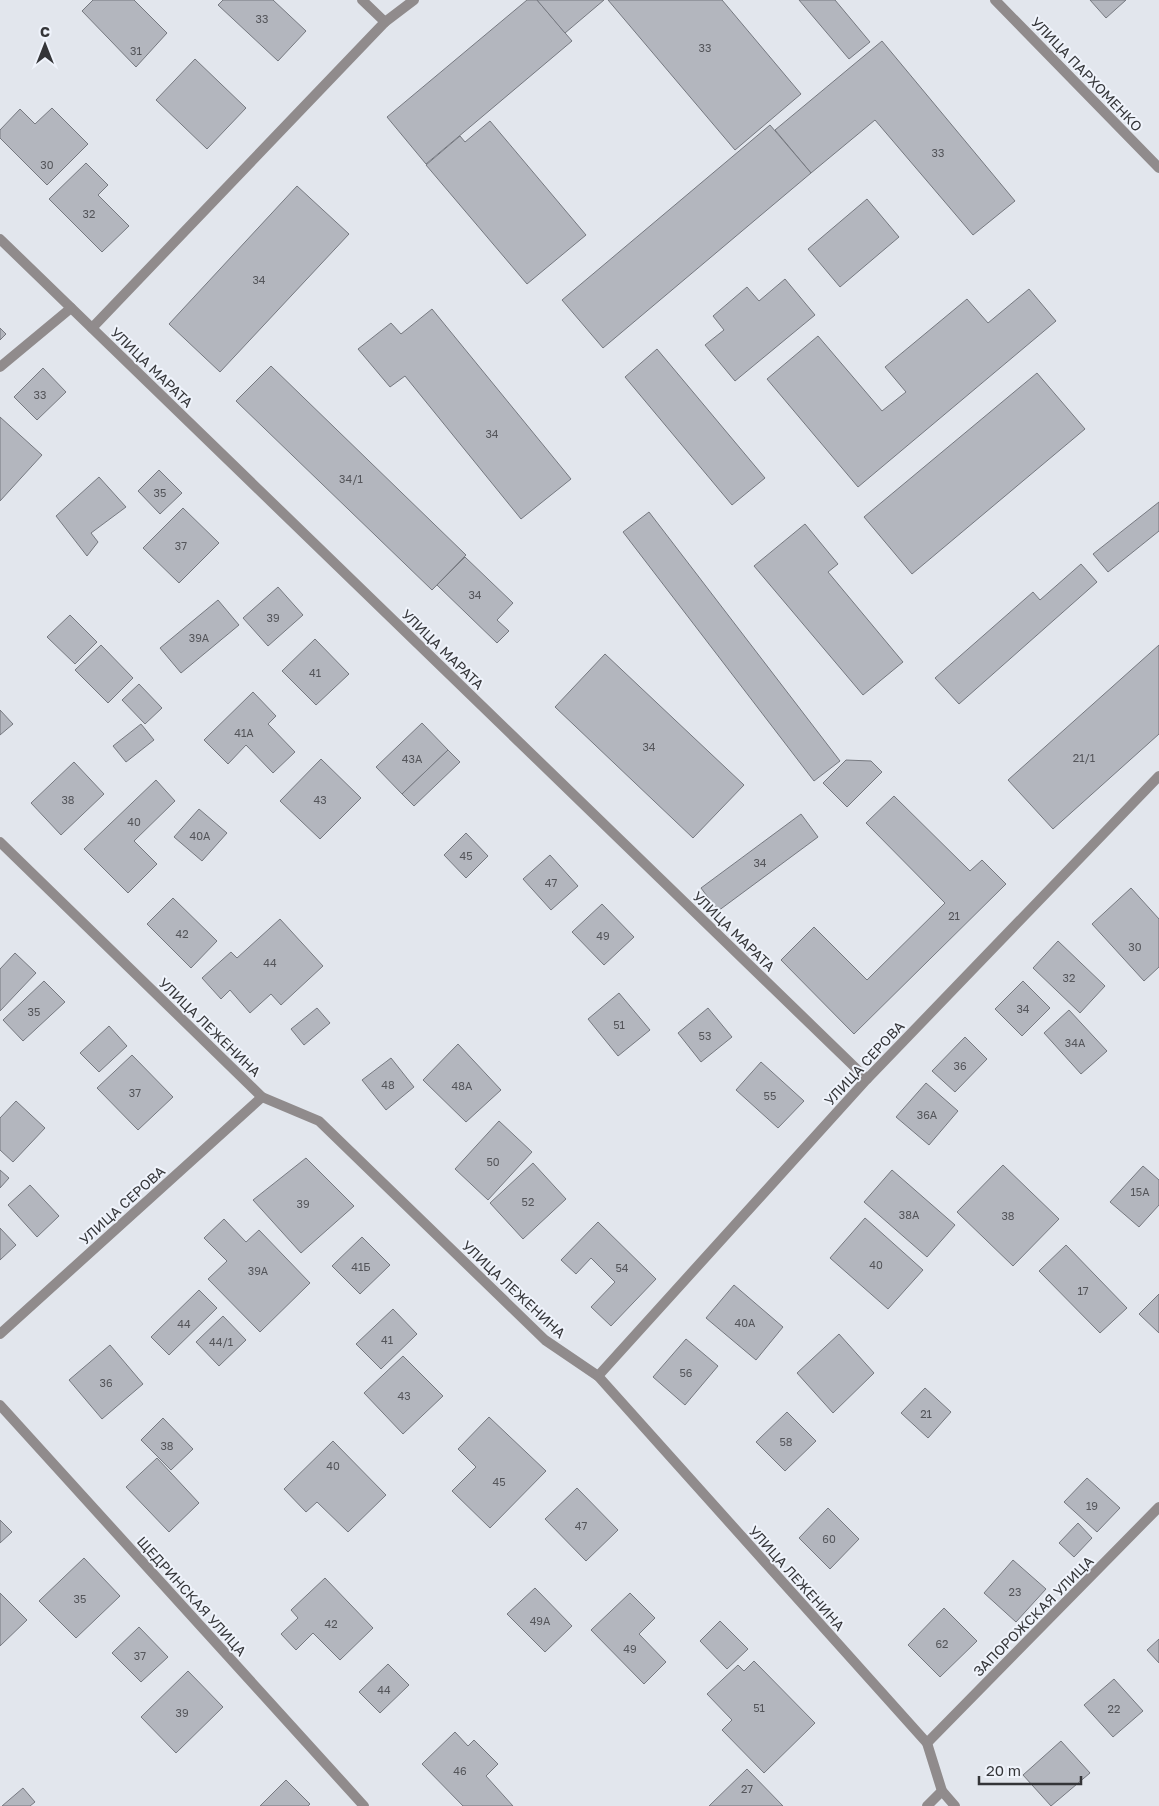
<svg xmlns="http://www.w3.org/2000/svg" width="1159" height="1806" font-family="'Golos Text',sans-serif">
	<rect width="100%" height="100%" fill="#e2e6ed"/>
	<g fill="#b3b6be" stroke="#767980">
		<path d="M93,0H134L167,33L136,67L82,11Z"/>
		<path d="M223,0H273L306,31L278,61L218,5Z"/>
		<path d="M527,0H537L572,41L426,164L387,117Z"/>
		<path d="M537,0H604L565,33Z"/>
		<path d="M608,0H722L801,94L735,150Z"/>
		<path d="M799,0H835L870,42L849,59Z"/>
		<path d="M1090,0H1126L1106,18Z"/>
		<path d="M882,41L1015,201L973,235L875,120L811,173L775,130Z"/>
		<path d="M195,59L246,108L207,149L156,100Z"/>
		<path d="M52,108L88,144L47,185L0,138V130L20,109L35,124Z"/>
		<path d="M490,121L586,235L527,284L426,165L460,136L465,142Z"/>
		<path d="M770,125L811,173L603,348L562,300Z"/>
		<path d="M86,163L108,185L98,195L129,226L102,252L49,199Z"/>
		<path d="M297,186L349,234L220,372L169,324Z"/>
		<path d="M867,199L899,237L840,287L808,249Z"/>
		<path d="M785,279L815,315L735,381L705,345L724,330L713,316L747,287L759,301Z"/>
		<path d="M1029,289L1056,321L858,487L767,379L818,336L882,411L906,392L885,367L967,299L988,323Z"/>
		<path d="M432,309L571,479L521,519L405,376L390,387L358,349L391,323L401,334Z"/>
		<path d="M0,328L6,334L0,340Z"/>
		<path d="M657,349L765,478L732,505L625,377Z"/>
		<path d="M271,366L466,555L432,590L236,401Z"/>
		<path d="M43,368L66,392L37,420L14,397Z"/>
		<path d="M1037,373L1085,429L912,574L864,517Z"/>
		<path d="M0,417L42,455L0,501Z"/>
		<path d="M159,470L182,493L160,514L138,491Z"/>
		<path d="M99,477L126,507L91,533L98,542L87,556L56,516Z"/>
		<path d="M1159,502V531L1108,572L1093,554Z"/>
		<path d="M183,508L219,543L179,583L143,548Z"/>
		<path d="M649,512L840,761L814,781L623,532Z"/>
		<path d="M805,524L838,564L828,572L903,662L863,695L754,566Z"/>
		<path d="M465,557L513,603L497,620L509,631L497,643L437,585Z"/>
		<path d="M1081,564L1097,582L959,704L935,678L1033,592L1040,600Z"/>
		<path d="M278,587L303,615L268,646L243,618Z"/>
		<path d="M218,600L239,625L181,673L160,648Z"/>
		<path d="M70,615L97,642L75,664L47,637Z"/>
		<path d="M315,639L349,674L316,705L282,671Z"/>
		<path d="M101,645L133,678L108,703L75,670Z"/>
		<path d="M1159,645V734L1053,829L1008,780Z"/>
		<path d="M605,654L744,785L693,838L555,707Z"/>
		<path d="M139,684L162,708L145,724L122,700Z"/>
		<path d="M253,692L276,716L268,724L295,752L273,773L246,745L228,764L204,740Z"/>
		<path d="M0,710L13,724L0,735Z"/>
		<path d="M422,723L448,750L402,794L376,767Z"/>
		<path d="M141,724L154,740L126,762L113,746Z"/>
		<path d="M448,750L460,762L414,806L402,794Z"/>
		<path d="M321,759L361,798L320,839L280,801Z"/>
		<path d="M846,760L871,761L882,772L847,807L823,783Z"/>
		<path d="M74,762L104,794L61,835L31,803Z"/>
		<path d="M156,780L175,801L134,841L157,864L128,893L84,849Z"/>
		<path d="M894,796L970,871L982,860L1006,884L854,1034L781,960L814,927L867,980L945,903L866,823Z"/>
		<path d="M199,809L227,833L202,861L174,837Z"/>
		<path d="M801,814L818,837L718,911L701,888Z"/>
		<path d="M466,833L488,856L466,878L444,855Z"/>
		<path d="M550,855L578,886L551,910L523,879Z"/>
		<path d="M1131,888L1159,919V967L1144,981L1092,924Z"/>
		<path d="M173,898L217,941L191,968L147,924Z"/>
		<path d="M602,904L634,937L604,965L572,932Z"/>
		<path d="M280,919L323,966L281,1005L271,994L250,1013L230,990L221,999L202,978L231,952L237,958Z"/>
		<path d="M1058,941L1105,986L1080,1013L1033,968Z"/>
		<path d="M15,953L36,973L0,1011V969Z"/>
		<path d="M44,981L65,1002L23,1041L3,1020Z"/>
		<path d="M1023,981L1050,1008L1022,1036L995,1009Z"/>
		<path d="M619,993L650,1030L618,1056L588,1019Z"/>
		<path d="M317,1008L330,1023L304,1045L291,1029Z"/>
		<path d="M708,1008L732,1037L701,1062L678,1033Z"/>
		<path d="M1069,1010L1107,1051L1081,1074L1044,1033Z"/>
		<path d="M109,1026L127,1046L99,1072L80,1053Z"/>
		<path d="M965,1037L987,1059L955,1092L932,1071Z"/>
		<path d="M458,1044L501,1090L466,1122L423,1080Z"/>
		<path d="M132,1055L173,1097L138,1130L97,1088Z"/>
		<path d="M391,1058L414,1087L386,1110L362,1080Z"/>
		<path d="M761,1062L804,1101L778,1128L736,1090Z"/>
		<path d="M926,1083L958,1111L929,1145L896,1117Z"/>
		<path d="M16,1101L45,1128L13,1162L0,1150V1118Z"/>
		<path d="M499,1121L532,1152L488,1200L455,1169Z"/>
		<path d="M306,1158L354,1206L301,1253L253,1200Z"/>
		<path d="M533,1163L566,1199L523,1239L490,1203Z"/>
		<path d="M1003,1165L1059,1219L1013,1266L957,1212Z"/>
		<path d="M1143,1166L1159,1180V1205L1139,1227L1110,1202Z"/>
		<path d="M0,1170L9,1178L0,1188Z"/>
		<path d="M892,1170L955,1225L927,1257L864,1202Z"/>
		<path d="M30,1185L59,1216L37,1237L8,1205Z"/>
		<path d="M865,1218L923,1270L888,1309L830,1258Z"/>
		<path d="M224,1219L246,1242L259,1230L310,1283L260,1332L208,1279L227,1261L204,1238Z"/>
		<path d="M598,1222L656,1279L611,1326L591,1307L615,1282L591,1258L576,1274L561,1260Z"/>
		<path d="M0,1228L16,1245L0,1260Z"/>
		<path d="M362,1237L390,1265L360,1294L332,1266Z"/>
		<path d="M1066,1245L1127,1308L1100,1333L1039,1271Z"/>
		<path d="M734,1285L783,1327L756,1360L706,1318Z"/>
		<path d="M199,1290L217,1308L169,1355L151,1337Z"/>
		<path d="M1159,1294V1333L1139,1314Z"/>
		<path d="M393,1309L417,1334L381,1369L356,1344Z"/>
		<path d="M223,1316L246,1340L219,1366L196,1342Z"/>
		<path d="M839,1334L874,1373L833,1413L797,1373Z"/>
		<path d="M686,1339L718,1366L685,1405L653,1377Z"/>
		<path d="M110,1345L143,1384L102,1419L69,1380Z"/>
		<path d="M403,1356L443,1396L403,1434L364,1393Z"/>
		<path d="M925,1388L951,1412L928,1438L901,1413Z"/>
		<path d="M787,1412L816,1441L785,1471L756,1442Z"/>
		<path d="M489,1417L546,1471L490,1528L452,1491L476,1467L458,1449Z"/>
		<path d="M163,1418L193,1449L171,1470L141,1440Z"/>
		<path d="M333,1441L386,1495L348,1532L317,1502L306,1512L284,1489Z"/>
		<path d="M157,1458L199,1503L169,1532L126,1487Z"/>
		<path d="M1087,1478L1120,1508L1097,1532L1064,1502Z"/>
		<path d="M577,1488L618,1530L586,1561L545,1519Z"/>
		<path d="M828,1508L859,1539L830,1569L799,1538Z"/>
		<path d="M0,1520L12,1532L0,1543Z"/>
		<path d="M1078,1523L1092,1538L1074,1557L1059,1543Z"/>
		<path d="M84,1558L120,1596L76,1638L39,1601Z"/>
		<path d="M1013,1560L1046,1589L1016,1622L984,1593Z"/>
		<path d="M325,1578L373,1628L340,1660L313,1633L296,1650L281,1634L298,1618L291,1610Z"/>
		<path d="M535,1588L572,1626L545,1652L507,1614Z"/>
		<path d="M0,1593L27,1620L0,1646Z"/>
		<path d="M630,1593L655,1618L639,1634L666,1662L644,1684L591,1630Z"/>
		<path d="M944,1608L977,1641L940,1677L908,1645Z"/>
		<path d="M720,1621L748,1649L727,1669L700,1641Z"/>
		<path d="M139,1627L168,1657L141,1682L112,1653Z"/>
		<path d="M1159,1639V1663L1147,1650Z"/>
		<path d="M754,1661L815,1723L764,1773L722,1730L732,1720L707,1694L738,1665L744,1671Z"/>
		<path d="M388,1664L409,1685L380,1713L359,1692Z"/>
		<path d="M188,1671L223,1707L176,1753L141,1717Z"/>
		<path d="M1114,1679L1143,1711L1113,1737L1084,1705Z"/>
		<path d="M455,1732L468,1746L474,1740L498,1764L486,1776L513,1806H463L422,1764Z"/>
		<path d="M1061,1741L1090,1773L1051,1806L1023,1775Z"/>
		<path d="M747,1769L783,1806H709Z"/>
		<path d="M286,1780L310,1804L308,1806H260Z"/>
		<path d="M23,1788L35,1802L30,1806H2Z"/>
	</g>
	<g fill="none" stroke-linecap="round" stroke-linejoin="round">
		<g stroke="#908b8c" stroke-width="10">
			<path d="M362,0L385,22"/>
			<path d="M995,0L1159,168"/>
			<path d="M0,239L867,1079"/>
			<path d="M92,328L385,22L414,0"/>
			<path d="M0,367L71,308"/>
			<path d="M0,842L262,1097L319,1121L545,1340L598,1376L927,1743L942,1791L955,1806"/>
			<path d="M0,1334L262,1097"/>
			<path d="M598,1376L867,1079L1159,776"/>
			<path d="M0,1405L364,1806"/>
			<path d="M927,1743L1159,1507"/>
			<path d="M927,1806L942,1791"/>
		</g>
	</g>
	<g text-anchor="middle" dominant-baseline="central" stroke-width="4" stroke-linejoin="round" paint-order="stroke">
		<g font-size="11" fill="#54555a">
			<text x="262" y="18">33</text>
			<text x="705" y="47">33</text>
			<text x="136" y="50">31</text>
			<text x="938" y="152">33</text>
			<text x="47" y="164">30</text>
			<text x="89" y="213">32</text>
			<text x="259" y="279">34</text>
			<text x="40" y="394">33</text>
			<text x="492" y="433">34</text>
			<text x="351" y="478">34/1</text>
			<text x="160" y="492">35</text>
			<text x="181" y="545">37</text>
			<text x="475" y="594">34</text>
			<text x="273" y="617">39</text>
			<text x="199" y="637">39А</text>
			<text x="315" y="672">41</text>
			<text x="244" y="732">41А</text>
			<text x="649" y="746">34</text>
			<text x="1084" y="757">21/1</text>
			<text x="412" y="758">43А</text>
			<text x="68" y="799">38</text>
			<text x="320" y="799">43</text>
			<text x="134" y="821">40</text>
			<text x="200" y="835">40А</text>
			<text x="466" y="855">45</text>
			<text x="760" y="862">34</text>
			<text x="551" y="882">47</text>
			<text x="954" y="915">21</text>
			<text x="182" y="933">42</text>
			<text x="603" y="935">49</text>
			<text x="1135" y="946">30</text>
			<text x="270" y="962">44</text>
			<text x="1069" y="977">32</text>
			<text x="1023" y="1008">34</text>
			<text x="34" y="1011">35</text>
			<text x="619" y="1024">51</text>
			<text x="705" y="1035">53</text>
			<text x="1075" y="1042">34А</text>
			<text x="960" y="1065">36</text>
			<text x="388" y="1084">48</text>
			<text x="462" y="1085">48А</text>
			<text x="135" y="1092">37</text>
			<text x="770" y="1095">55</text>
			<text x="927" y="1114">36А</text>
			<text x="493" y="1161">50</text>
			<text x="1140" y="1191">15А</text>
			<text x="528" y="1201">52</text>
			<text x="303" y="1203">39</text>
			<text x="909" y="1214">38А</text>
			<text x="1008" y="1215">38</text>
			<text x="876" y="1264">40</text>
			<text x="361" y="1266">41Б</text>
			<text x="622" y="1267">54</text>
			<text x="258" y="1270">39А</text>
			<text x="1083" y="1290">17</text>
			<text x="745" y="1322">40А</text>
			<text x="184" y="1323">44</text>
			<text x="387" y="1339">41</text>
			<text x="221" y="1341">44/1</text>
			<text x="686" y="1372">56</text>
			<text x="106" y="1382">36</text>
			<text x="404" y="1395">43</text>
			<text x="926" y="1413">21</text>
			<text x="786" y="1441">58</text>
			<text x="167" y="1445">38</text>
			<text x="333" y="1465">40</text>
			<text x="499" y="1481">45</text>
			<text x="1092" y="1505">19</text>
			<text x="581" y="1525">47</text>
			<text x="829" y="1538">60</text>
			<text x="1015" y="1591">23</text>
			<text x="80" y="1598">35</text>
			<text x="540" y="1620">49А</text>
			<text x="331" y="1623">42</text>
			<text x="942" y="1643">62</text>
			<text x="630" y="1648">49</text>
			<text x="140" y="1655">37</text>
			<text x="384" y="1689">44</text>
			<text x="759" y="1707">51</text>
			<text x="1114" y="1708">22</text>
			<text x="182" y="1712">39</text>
			<text x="460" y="1770">46</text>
			<text x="747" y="1788">27</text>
		</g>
		<g font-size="14" fill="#343538" stroke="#eff3fb">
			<text transform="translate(1087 74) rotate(46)">УЛИЦА ПАРХОМЕНКО</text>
			<text transform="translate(152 367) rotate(44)">УЛИЦА МАРАТА</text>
			<text transform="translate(443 649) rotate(44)">УЛИЦА МАРАТА</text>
			<text transform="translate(734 931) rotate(44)">УЛИЦА МАРАТА</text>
			<text transform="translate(210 1027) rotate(44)">УЛИЦА ЛЕЖЕНИНА</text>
			<text transform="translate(864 1063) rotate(-47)">УЛИЦА СЕРОВА</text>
			<text transform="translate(122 1205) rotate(-42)">УЛИЦА СЕРОВА</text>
			<text transform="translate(514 1289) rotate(43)">УЛИЦА ЛЕЖЕНИНА</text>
			<text transform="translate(797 1578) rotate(48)">УЛИЦА ЛЕЖЕНИНА</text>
			<text transform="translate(192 1596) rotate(48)">ЩЕДРИНСКАЯ УЛИЦА</text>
			<text transform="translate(1033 1616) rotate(-45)">ЗАПОРОЖСКАЯ УЛИЦА</text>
		</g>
	</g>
	<g transform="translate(45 45)" stroke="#eff3fb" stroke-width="4" paint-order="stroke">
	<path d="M0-4L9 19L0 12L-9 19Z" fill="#343538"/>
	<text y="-8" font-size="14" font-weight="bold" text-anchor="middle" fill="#343538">С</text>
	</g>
	<path d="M979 1776v8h102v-8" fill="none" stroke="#343538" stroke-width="2.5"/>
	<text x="986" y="1776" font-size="15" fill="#343538" stroke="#eff3fb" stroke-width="4" paint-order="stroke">20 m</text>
</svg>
